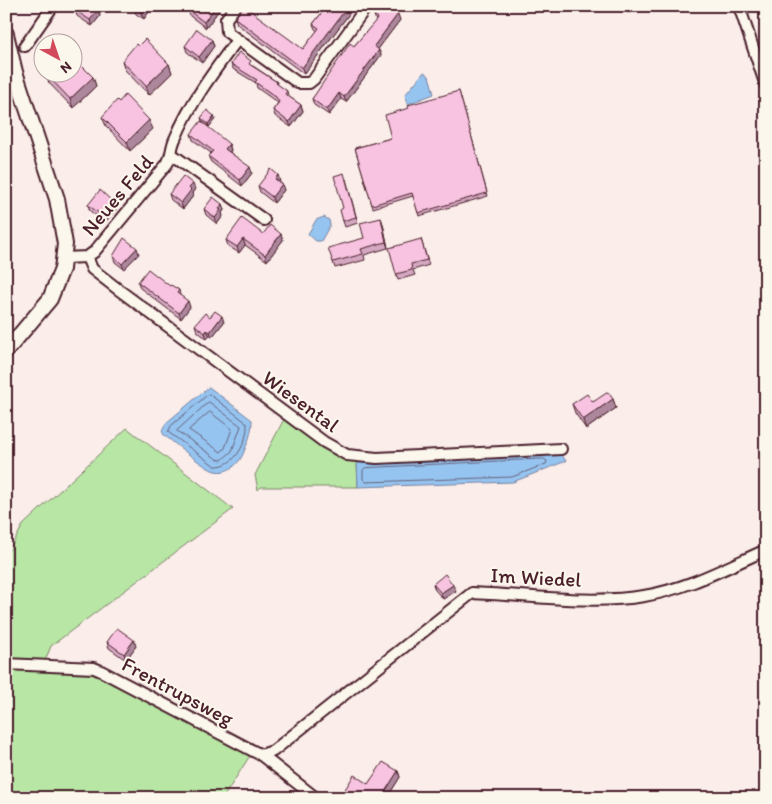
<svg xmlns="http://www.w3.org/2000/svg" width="772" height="804" font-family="Itim,sans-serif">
	<rect width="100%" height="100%" fill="#faedea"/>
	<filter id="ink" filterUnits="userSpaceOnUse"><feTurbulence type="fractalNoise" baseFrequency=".02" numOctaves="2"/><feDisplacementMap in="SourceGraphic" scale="10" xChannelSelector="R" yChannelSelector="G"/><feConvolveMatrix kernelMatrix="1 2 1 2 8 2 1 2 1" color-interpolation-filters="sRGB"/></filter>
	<g filter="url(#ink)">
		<g fill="#b7e6a5" stroke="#808268">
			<path d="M284,419C307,436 328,456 357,461L358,487H261L258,490L255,475Z"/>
			<path d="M127,428L233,509L51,646L45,661L6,660V556L23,525Z"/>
			<path d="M8,669L93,671L251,754L223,798H6Z"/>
		</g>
		<g fill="#95c4f0" stroke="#7782a1">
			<path d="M424,72L429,76L434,94L408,104L405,95Z"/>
			<path d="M324,217L329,220L330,225L321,241H316L308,234L316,220Z"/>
			<path d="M209,387L252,420C252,433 248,442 243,454C239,464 228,474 215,471C207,470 173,442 164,435L162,431L166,423Z"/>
			<path d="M561,454L566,461L513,482L358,487L357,461L372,464Z"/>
		</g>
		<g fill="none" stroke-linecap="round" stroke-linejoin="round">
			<g stroke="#68617a" stroke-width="1">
				<path d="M209,394L247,423C248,442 235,467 215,466L168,432L171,426Z"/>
				<path d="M209,402L241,426L232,451L222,460L217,459L177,431Z"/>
				<path d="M210,412L232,429L225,448L221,452L189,430Z"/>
				<path d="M544,459L547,461L546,464L512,477L366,482L363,479V470L365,468Z"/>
			</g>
			<defs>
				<g id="minor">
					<path d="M236,6L226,19L227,32L298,83H309L314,79L367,6"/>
					<path d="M739,6L766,86"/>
					<path d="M25,46L53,6"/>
					<path d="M173,155L264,220"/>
					<path d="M87,257L92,269L119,290L324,442L347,455L377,458L561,449"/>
					<path d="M64,258L87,257L94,252L167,164C172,156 171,147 175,139C190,103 214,71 237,40"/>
					<path d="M6,664L94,668L101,671L261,755L316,798"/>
					<path d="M261,755L273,751L472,593C526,595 591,605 644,596C687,589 727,567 766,550"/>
				</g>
				<path id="secondary" d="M6,34L15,72L57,199L65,244L62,269L50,299L6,351"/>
			</defs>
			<use href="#minor" stroke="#4a1f2b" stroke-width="14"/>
			<use href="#secondary" stroke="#4a1f2b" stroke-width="18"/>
			<use href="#minor" stroke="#fbf7ec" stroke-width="10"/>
			<use href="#secondary" stroke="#fbf7ec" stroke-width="14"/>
		</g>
		<g fill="#d4a8c1" stroke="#4a1f2b">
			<path d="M136,6H153L144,19L136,14L134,8Z"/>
			<path d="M283,6H293L289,11Z"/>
			<path d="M327,6H355L304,74L237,24L235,18L303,49L317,31L315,29L313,24Z"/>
			<path d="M411,6H422L413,10Z"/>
			<path d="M626,6H648L628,13Z"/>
			<path d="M75,10H98L100,16L92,26L77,16Z"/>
			<path d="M188,10H219L206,28L190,16Z"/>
			<path d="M374,15L400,20L378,49L381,55L346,102L341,99L329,115L314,105L312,99L354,46L376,21Z"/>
			<path d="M212,40L214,46L202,63L187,52L185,46Z"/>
			<path d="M138,46L169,64L172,73L149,95L125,70L122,61Z"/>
			<path d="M231,64L253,66L277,82L278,85L287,91L288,96L301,105L303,111L291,127L275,116L273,110L278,103L257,88L256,83L233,69Z"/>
			<path d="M46,74L93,77L96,86L73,108L49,83Z"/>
			<path d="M459,91L488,196L419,216L413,196L373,208L355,148L391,138L409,108Z"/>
			<path d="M102,117L153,129L130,151L106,126Z"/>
			<path d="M201,118L215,119L209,127L202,121Z"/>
			<path d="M191,134L229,144L231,150L230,152L252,173L242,186L211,162L208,156L211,153L193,140Z"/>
			<path d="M346,179L358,223L345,227L343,221Z"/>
			<path d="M280,181L279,182L284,190L274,203L260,192L258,186Z"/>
			<path d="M195,189L192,193L193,196L183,209L171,200L169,194Z"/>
			<path d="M222,204L224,210L222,213L223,216L217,224L206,215L204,209Z"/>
			<path d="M88,205L116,209L105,222L90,211Z"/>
			<path d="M381,218L383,224L388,248L364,255L365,260L335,268L333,262L364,238Z"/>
			<path d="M263,234H281L283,240L267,261L245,245L239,253L228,246L226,240Z"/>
			<path d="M421,239L429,265L413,270L415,275L398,280L396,274Z"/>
			<path d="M139,254L124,269L115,262L113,256Z"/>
			<path d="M138,282L170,286L179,290L180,295L190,307L181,319L140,288Z"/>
			<path d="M210,317L224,322L212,337L210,336L207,339L197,331L195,325Z"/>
			<path d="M613,399L616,408L586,429L575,413L572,404Z"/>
			<path d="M433,584L456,591L443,599L435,590Z"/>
			<path d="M107,642L136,646L126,660L109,648Z"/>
			<path d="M398,771L400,777L387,798H347L346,797L344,791L368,784Z"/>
		</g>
		<g fill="#ad889d" stroke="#4a1f2b">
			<path d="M146,6H153L144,19L141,13Z"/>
			<path d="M216,6H218L219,10L206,28L204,22Z"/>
			<path d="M288,6H293L289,11Z"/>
			<path d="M348,6H355L304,74L302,68Z"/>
			<path d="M405,6H410L407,10Z"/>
			<path d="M98,10L100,16L92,26L90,20Z"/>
			<path d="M398,14L400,20L376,52L374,46Z"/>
			<path d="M212,40L214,46L202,63L199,57Z"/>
			<path d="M379,50L381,55L346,102L344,97Z"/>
			<path d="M169,64L172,73L149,95L146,86Z"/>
			<path d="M93,77L96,86L73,108L70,99Z"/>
			<path d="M339,93L341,99L329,115L327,110Z"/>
			<path d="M301,105L303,111L291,127L289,122Z"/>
			<path d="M214,116L215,119L209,127L208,124Z"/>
			<path d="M149,120L153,129L130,151L127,142Z"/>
			<path d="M229,144L231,150L227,155L225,149Z"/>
			<path d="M250,167L252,173L242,186L240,180Z"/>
			<path d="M278,175L280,181L277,185L275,179Z"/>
			<path d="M193,184L195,189L192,193L193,196L183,209L181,203L189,188Z"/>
			<path d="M282,184L284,190L274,203L272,197Z"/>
			<path d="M114,203L116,209L105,222L103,216Z"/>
			<path d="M222,204L224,210L222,213L223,216L217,224L215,218L219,209Z"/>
			<path d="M381,218L383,224L388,248L386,242Z"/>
			<path d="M281,234L283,240L267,261L265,255Z"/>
			<path d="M243,239L245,245L239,253L237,247Z"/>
			<path d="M137,248L139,254L124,269L122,264Z"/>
			<path d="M188,301L190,307L181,319L179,313Z"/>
			<path d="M222,316L224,322L212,337L210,332Z"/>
			<path d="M207,330L210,336L207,339L205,333Z"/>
			<path d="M613,399L616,408L586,429L583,420Z"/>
			<path d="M453,585L456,591L443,599L441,593Z"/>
			<path d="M134,640L136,646L126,660L124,654Z"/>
			<path d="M398,771L400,777L387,798H381Z"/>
		</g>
		<g fill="#f7c3e0" stroke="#4a1f2b">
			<path d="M78,6H93L98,10L90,20L75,10Z"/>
			<path d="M136,6H146L141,13L134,8Z"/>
			<path d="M190,6H216L204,22L188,10Z"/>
			<path d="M244,6L303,49L319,28L313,24L327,6H348L302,68L235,18Z"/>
			<path d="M382,6H387L398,14L374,46L379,50L344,97L339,93L327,110L312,99L350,43L354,46L378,18L374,15Z"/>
			<path d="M626,6H639L627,10Z"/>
			<path d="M197,29L212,40L199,57L185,46Z"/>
			<path d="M145,39L169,64L146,86L122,61L136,44L138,46Z"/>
			<path d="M239,52L251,61L249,64L277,82L276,83L287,91L285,94L301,105L289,122L273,110L279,102L276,97L255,82L257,80L231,64Z"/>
			<path d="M72,56L93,77L70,99L46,74L47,72H72Z"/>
			<path d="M459,91L487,193L418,213L412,193L372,205L355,148L391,138L385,115L409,108L408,105Z"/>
			<path d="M125,95L149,120L127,142L102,117L117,100L119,102Z"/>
			<path d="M207,110L214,116L208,124L201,118Z"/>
			<path d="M201,121L229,144L225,149L250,167L240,180L208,156L213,151L191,134Z"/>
			<path d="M271,169L278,175L275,179L282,184L272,197L258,186Z"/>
			<path d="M344,173L356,217L343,221L340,210L343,208L334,176Z"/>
			<path d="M183,176L193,184L189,188L191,190L181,203L169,194Z"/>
			<path d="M100,190L114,203L103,216L88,205Z"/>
			<path d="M213,197L222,204L219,209L221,210L215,218L204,209Z"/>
			<path d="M242,218L263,234L270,225L281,234L265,255L243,239L237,247L226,240Z"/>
			<path d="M381,218L386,242L361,249L363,254L333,262L328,248L364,238L360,223Z"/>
			<path d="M124,238L137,248L122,264L113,256Z"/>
			<path d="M421,239L427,260L411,264L412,270L396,274L389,248Z"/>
			<path d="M148,269L170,286L171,285L179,290L177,293L188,301L179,313L138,282Z"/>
			<path d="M215,311L222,316L210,332L207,330L205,333L195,325L205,313L210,317Z"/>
			<path d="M608,392L613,399L583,420L572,404L587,394L593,402Z"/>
			<path d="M445,574L453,585L441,593L433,584Z"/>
			<path d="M117,628L134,640L124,654L107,642Z"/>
			<path d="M383,762L398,771L381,798H354L344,791L354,775L368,784Z"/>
		</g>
	</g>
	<g text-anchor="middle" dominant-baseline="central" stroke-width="4" stroke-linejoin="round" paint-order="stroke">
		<g font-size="21" fill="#4a1f2b" stroke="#fbf7ec">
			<text transform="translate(117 195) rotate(-50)">Neues Feld</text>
			<text transform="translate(301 401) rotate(36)">Wiesental</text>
			<text transform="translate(536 577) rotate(3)">Im Wiedel</text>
			<text transform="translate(178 691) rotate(28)">Frentrupsweg</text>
		</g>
	</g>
	<rect width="772" height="804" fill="none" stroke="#fbf7ec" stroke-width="25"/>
	<rect x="12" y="12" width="747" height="779" fill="none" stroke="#4a1f2b" stroke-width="2" filter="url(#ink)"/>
	<g transform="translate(58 58) rotate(140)"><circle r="24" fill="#fbf7ec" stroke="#b4a19f"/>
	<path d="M0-4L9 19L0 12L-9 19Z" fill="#d1495b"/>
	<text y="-8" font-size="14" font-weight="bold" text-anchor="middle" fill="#4a1f2b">N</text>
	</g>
</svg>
